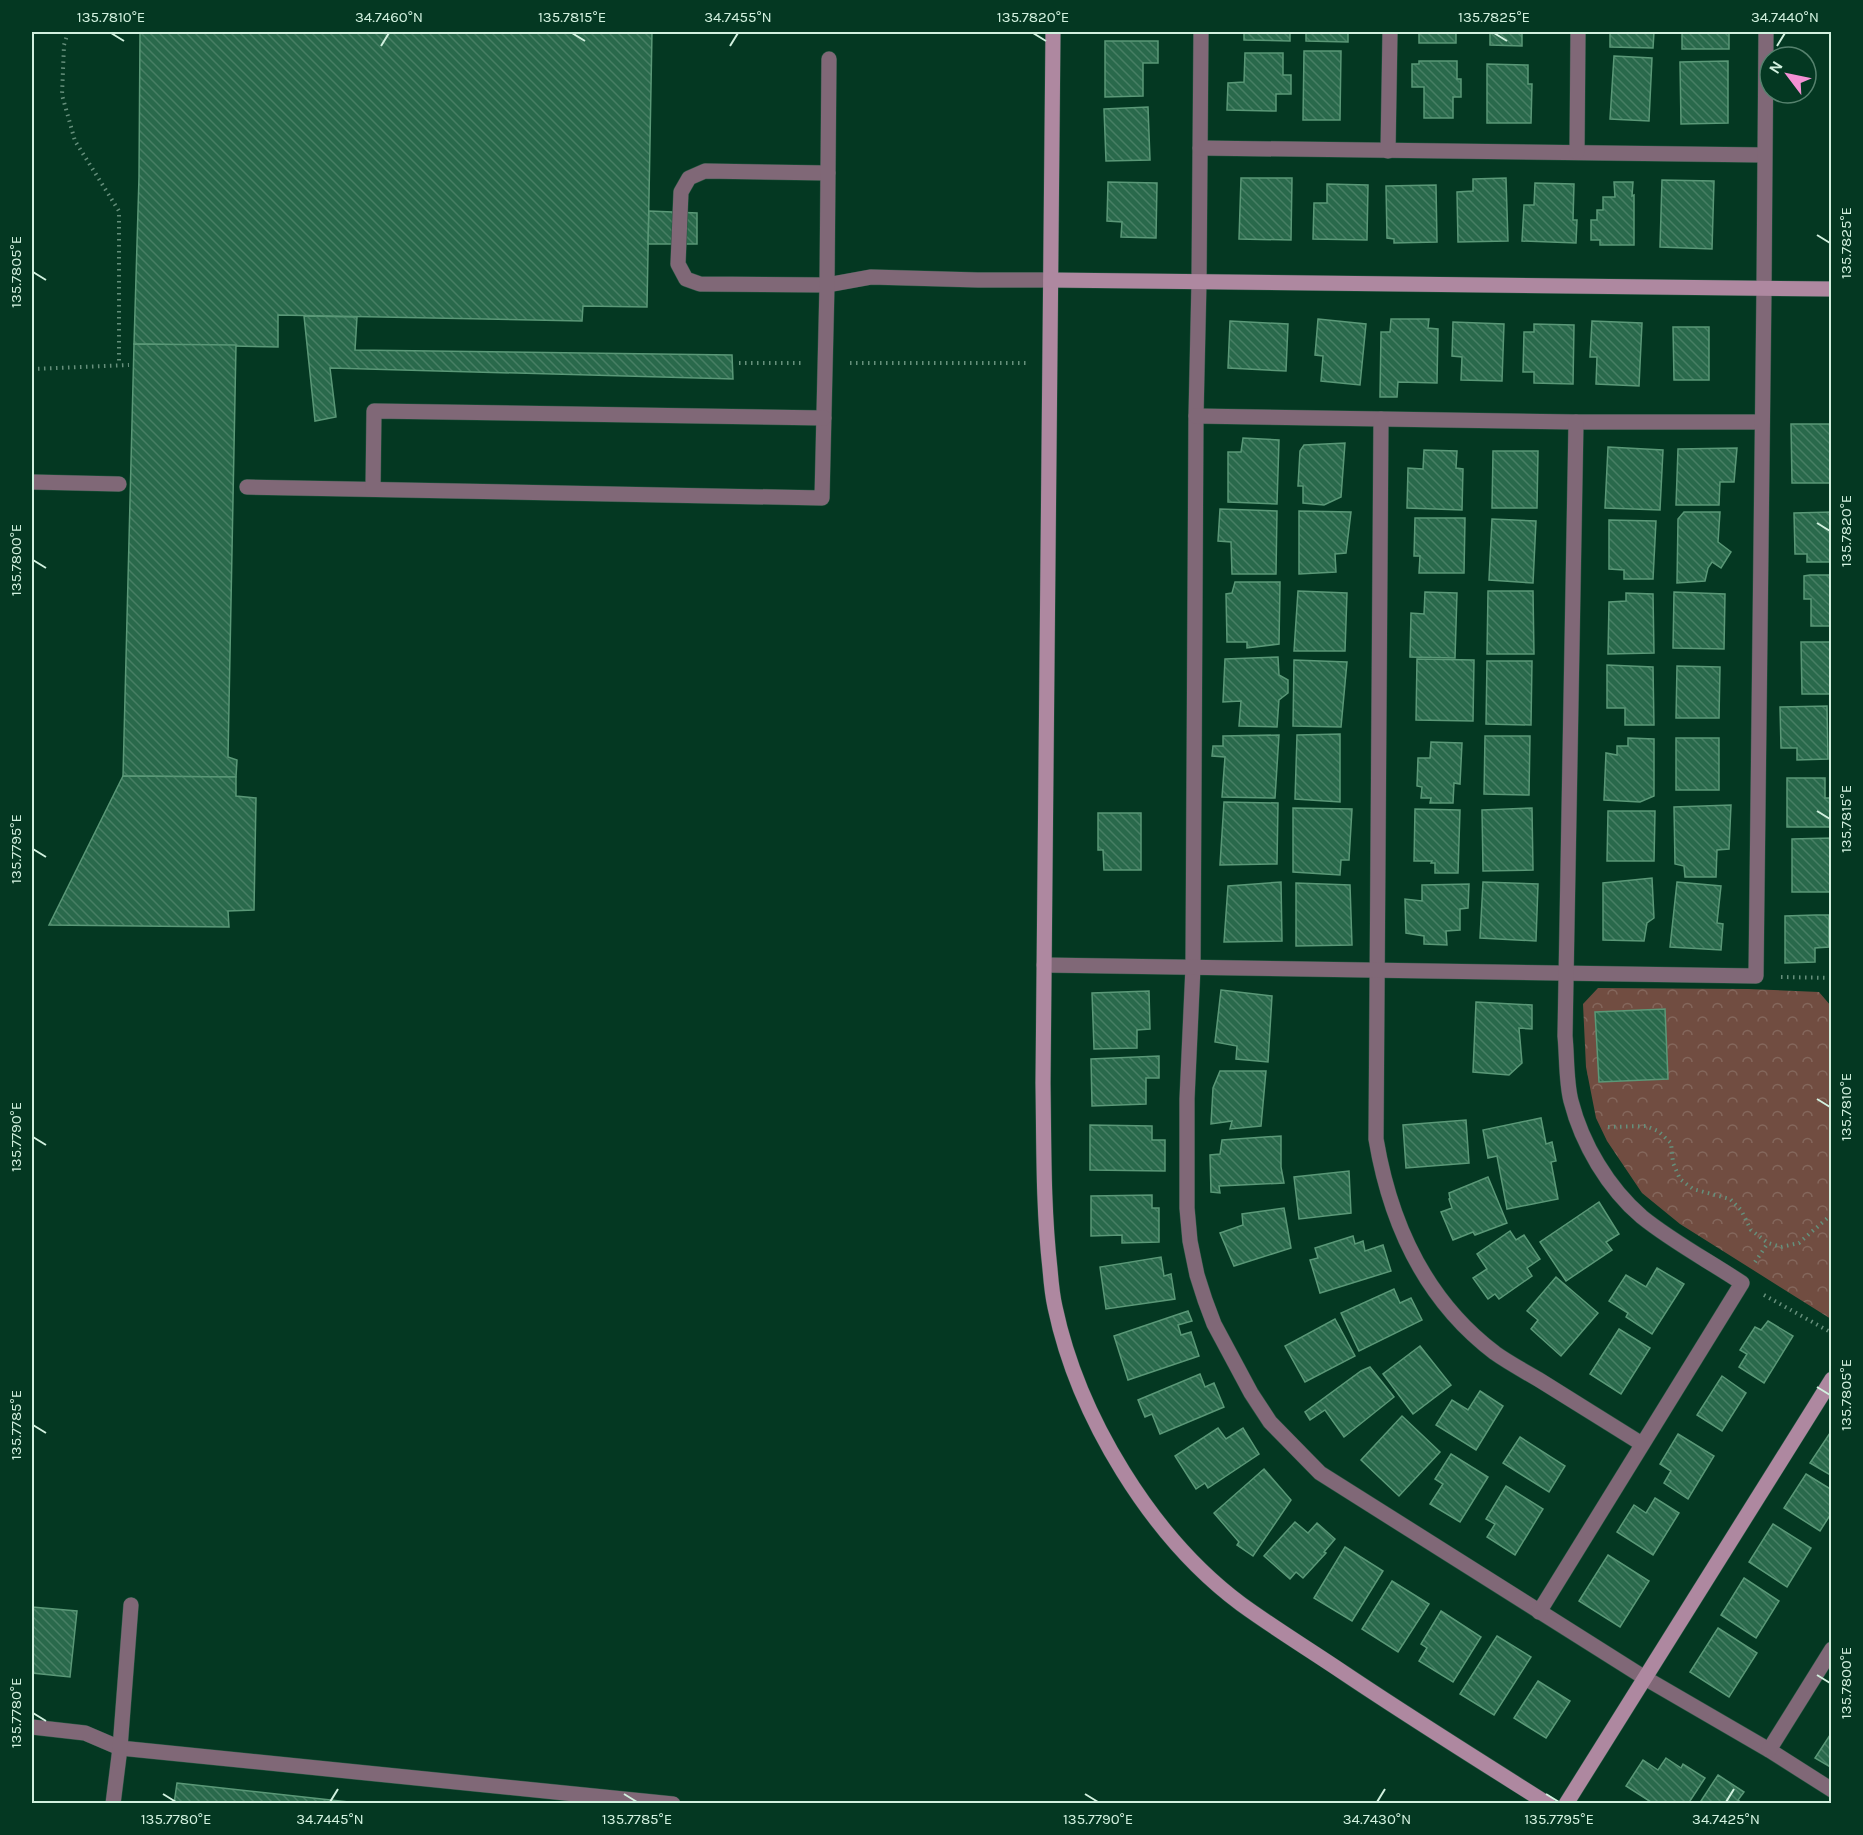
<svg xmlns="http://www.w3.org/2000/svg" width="1863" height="1835" font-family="Karla,sans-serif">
	<defs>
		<pattern id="park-crowns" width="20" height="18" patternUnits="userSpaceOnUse" patternTransform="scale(1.5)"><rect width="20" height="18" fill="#714d41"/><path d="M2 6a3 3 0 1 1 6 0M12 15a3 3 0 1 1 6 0" fill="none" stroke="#84675c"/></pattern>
		<pattern id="building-back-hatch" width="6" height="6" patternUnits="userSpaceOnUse" patternTransform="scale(1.5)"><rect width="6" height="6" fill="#29694b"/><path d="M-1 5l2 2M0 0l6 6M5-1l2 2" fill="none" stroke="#477f64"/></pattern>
	</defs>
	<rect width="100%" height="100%" fill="#043822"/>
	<path fill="url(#park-crowns)" d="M1598,988L1748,989L1819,992L1831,1006L1832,1118L1829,1120L1832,1196L1831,1319L1680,1224L1642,1193L1607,1141L1596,1118L1586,1067L1583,1004Z"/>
	<g fill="url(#building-back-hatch)" stroke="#5a9877" stroke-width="1.5">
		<path d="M140,32H652L647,307L583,306L582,321L278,315V347L134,344L139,177Z"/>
		<path d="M1244,32H1290V41L1244,40Z"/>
		<path d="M1306,32H1348V42L1306,41Z"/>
		<path d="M1419,32H1471V33H1456V43H1419Z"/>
		<path d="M1490,32H1522V46L1490,45Z"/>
		<path d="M1610,32H1654L1653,48L1610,47Z"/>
		<rect x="1682" y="32" width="47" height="17"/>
		<path d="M1105,41H1158V63H1143V96L1105,97Z"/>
		<path d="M1304,51H1341L1340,120H1303Z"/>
		<path d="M1245,53H1283V75H1291V94H1276V111L1227,110L1228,83L1244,82Z"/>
		<path d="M1614,56L1652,58L1649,121L1610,119Z"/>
		<path d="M1419,61H1457V79H1461V97H1453V118H1424V87H1412V64H1419Z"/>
		<path d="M1728,61V123L1681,124L1680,62Z"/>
		<path d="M1487,64L1528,65V84H1532L1531,123H1487Z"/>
		<path d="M1148,107L1150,160L1106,161L1104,109Z"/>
		<path d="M1241,178H1292L1291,240L1239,239Z"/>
		<path d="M1506,178L1508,241L1458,242L1457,192L1473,191V179Z"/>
		<path d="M1662,180L1714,181L1712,249L1660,247Z"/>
		<path d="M1108,182L1157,183L1156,238L1121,237L1122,222L1107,221Z"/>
		<path d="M1614,182H1633L1632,196L1634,195V245H1600V240H1591V220H1597V210H1603V197H1615Z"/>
		<path d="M1535,183L1574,184L1573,220H1577L1576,243L1522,241L1524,205H1534Z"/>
		<path d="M1327,184L1368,185L1367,240L1313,239L1314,203H1327Z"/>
		<path d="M1436,185L1437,242L1394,243V239L1387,238L1386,186Z"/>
		<path d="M649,211L697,213V244H648Z"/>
		<path d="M304,316L357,317L355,350L732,355L733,379L330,368L336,417L315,421Z"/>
		<path d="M1318,319L1366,324L1360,385L1321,381L1323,356L1315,355Z"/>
		<path d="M1391,319H1429L1428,328L1438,329L1437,383L1398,382L1397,397H1380L1381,332H1390Z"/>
		<path d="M1230,321L1288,324L1286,371L1228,368Z"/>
		<path d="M1592,321L1642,323L1639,386L1596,384L1597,357H1590Z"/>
		<path d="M1453,322L1504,324L1502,381L1461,380L1462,357L1452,356Z"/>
		<path d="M1534,324L1574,325L1573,384L1534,383V372H1523L1524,332H1534Z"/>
		<path d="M1673,327H1709V380H1674Z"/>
		<path d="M134,344L236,345L228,757L237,760L236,777L123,776Z"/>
		<path d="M1791,424H1832V483H1792Z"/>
		<path d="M1243,438L1279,440L1277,504L1228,502V452H1241Z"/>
		<path d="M1345,443L1341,497L1324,505L1303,503V486H1298L1300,451L1304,445Z"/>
		<path d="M1608,447L1663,450L1660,510L1605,508Z"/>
		<path d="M1737,448L1734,482H1720L1719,505H1676L1678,449Z"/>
		<path d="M1424,450L1457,451L1456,468L1463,469L1462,510L1407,508L1408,468L1423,469Z"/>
		<path d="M1493,451H1538L1537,508H1492Z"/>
		<path d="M1220,509L1277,511L1276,574H1232L1231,542L1218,541Z"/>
		<path d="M1299,511L1351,512L1346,553L1335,554L1336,572L1299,574Z"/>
		<path d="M1684,512H1720L1718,542L1731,552L1721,568L1712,562L1708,568L1705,581L1677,583L1678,519Z"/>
		<path d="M1832,512V562H1807V554H1795L1794,513Z"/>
		<path d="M1415,518H1465L1464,573H1419L1420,556H1414Z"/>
		<path d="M1492,519L1536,521L1533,583L1489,580Z"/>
		<path d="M1609,520L1656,521L1653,579H1624V570L1609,569Z"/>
		<path d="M1810,575H1832V626H1811V599H1804V576Z"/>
		<path d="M1235,582H1280L1279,644L1247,648V642H1227L1226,594L1232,593Z"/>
		<path d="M1298,591L1347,593L1345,651H1294Z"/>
		<path d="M1488,591H1533L1534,654H1487Z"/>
		<path d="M1425,592L1457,593L1455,658L1410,657L1411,613L1424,614Z"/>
		<path d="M1674,592L1725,594L1724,649L1673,648Z"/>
		<path d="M1626,593L1653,594L1654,653L1608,654L1609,602L1626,601Z"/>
		<path d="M1801,642H1832V694H1802Z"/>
		<path d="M1278,657L1279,675L1288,680V693L1279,700L1277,727L1239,726L1241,701L1223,702L1225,659Z"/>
		<path d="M1417,659L1474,660L1473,721L1416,720Z"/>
		<path d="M1294,660L1347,662L1341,727L1293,726Z"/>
		<path d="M1487,661H1532L1531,725L1486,724Z"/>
		<path d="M1607,665L1653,667L1654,725H1625V708H1607Z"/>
		<path d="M1677,666L1720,667L1719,718H1676Z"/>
		<path d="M1827,706L1828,759L1797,760V748H1781L1780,707Z"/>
		<path d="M1340,734V802L1295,799L1297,735Z"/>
		<path d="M1279,735L1275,798L1222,797L1225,757L1212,756L1213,746H1223V736Z"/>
		<path d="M1485,736H1530L1529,795L1484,794Z"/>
		<path d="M1628,738L1654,739V796L1640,802L1604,800L1606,753L1617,755V746H1628Z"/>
		<rect x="1676" y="738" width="43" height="52"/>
		<path d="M1431,742L1462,743L1460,784L1454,783L1453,803H1430L1431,798H1421L1422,787L1417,786L1418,758H1430Z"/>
		<path d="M123,776L236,777V796L256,798L254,910L228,911L229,927L49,925Z"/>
		<path d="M1787,778H1825V798H1832V827H1787Z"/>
		<path d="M1224,802L1278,803L1277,864L1220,865Z"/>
		<path d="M1731,805L1729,849L1717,850L1716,877H1685L1684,866L1675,864L1674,807Z"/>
		<path d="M1293,808L1352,809L1349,860H1341L1340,875L1293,872Z"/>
		<path d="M1532,808L1533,870L1483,871L1482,810Z"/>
		<path d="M1415,809L1460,810L1458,873H1435V863H1431L1432,861H1414Z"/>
		<path d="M1608,811H1655L1654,861H1607Z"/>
		<path d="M1098,813H1141V870H1104L1103,850H1098Z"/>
		<path d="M1832,838V892H1792V839Z"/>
		<path d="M1652,878L1654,918L1647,923L1644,941L1603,940V883Z"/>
		<path d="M1281,882L1282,941L1224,942L1228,886Z"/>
		<path d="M1483,882L1538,884L1536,941L1480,938Z"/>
		<path d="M1677,882L1721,886L1717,923L1723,924L1721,950L1670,947Z"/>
		<path d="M1296,883L1350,885L1352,945L1296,946Z"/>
		<path d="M1469,884L1468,908L1460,909V930L1446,931L1447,945L1424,944V936L1406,933L1405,899L1422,901V885Z"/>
		<path d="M1815,915H1829V947L1815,948V962L1785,963V916Z"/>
		<path d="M1221,990L1272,996L1268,1062L1236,1059L1237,1046L1215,1042Z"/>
		<path d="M1149,991L1150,1029L1137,1030V1048L1094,1049L1092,993Z"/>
		<path d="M1476,1002L1532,1005V1029L1519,1028L1522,1063L1509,1075L1473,1072Z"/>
		<path d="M1665,1009L1668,1079L1599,1082L1595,1012Z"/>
		<path d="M1159,1056V1078H1146V1104L1092,1106L1091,1059Z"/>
		<path d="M1220,1071H1266L1261,1126L1230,1129L1232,1121L1211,1124L1213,1088Z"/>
		<path d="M1541,1118L1546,1144L1552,1142L1556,1161L1551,1162L1558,1199L1507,1209L1497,1156L1488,1158L1483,1130Z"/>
		<path d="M1466,1120L1469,1163L1406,1168L1403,1125Z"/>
		<path d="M1090,1125L1152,1126V1140H1165V1171L1090,1170Z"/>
		<path d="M1281,1136V1167L1284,1183L1219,1186L1220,1193L1211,1192L1210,1155L1220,1154L1222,1140Z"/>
		<path d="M1349,1171L1351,1213L1299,1219L1294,1177Z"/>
		<path d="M1488,1177L1507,1223L1475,1235L1473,1232L1453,1240L1441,1212L1452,1208L1449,1199L1450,1198L1449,1193Z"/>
		<path d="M1152,1195V1208H1159V1242L1122,1243V1235L1091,1236V1196Z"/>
		<path d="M1599,1202L1619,1234L1606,1242L1612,1250L1566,1281L1540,1242Z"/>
		<path d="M1284,1208L1291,1248L1234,1266L1220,1233L1243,1225L1242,1214Z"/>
		<path d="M1510,1231L1516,1240L1524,1235L1540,1259L1527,1268L1532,1276L1499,1299L1495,1294L1488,1299L1473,1278L1487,1269L1477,1254Z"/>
		<path d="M1353,1236L1355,1244L1363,1241L1365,1251L1383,1245L1391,1271L1320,1293L1310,1260L1318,1258L1315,1248Z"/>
		<path d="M1161,1257L1164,1276L1171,1274L1175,1299L1106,1309L1100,1267Z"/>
		<path d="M1657,1268L1684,1284L1652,1334L1626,1317L1628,1313L1609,1301L1626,1275L1646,1287Z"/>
		<path d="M1556,1277L1598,1313L1561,1356L1531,1329L1538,1320L1527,1311Z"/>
		<path d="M1394,1289L1400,1303L1411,1298L1422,1320L1359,1351L1341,1313Z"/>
		<path d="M1188,1311L1192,1321L1178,1325L1181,1335L1191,1332L1199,1356L1128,1380L1114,1336Z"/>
		<path d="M1335,1319L1355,1356L1305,1382L1285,1346Z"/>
		<path d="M1768,1321L1793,1336L1764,1383L1739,1367L1747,1354L1740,1350L1755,1327L1761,1330Z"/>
		<path d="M1619,1329L1650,1348L1621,1394L1590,1374Z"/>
		<path d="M1420,1346L1451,1385L1413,1414L1383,1374Z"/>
		<path d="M1370,1367L1394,1397L1344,1437L1325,1410L1310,1420L1305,1412L1361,1371Z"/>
		<path d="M1200,1374L1205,1387L1214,1383L1224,1407L1160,1434L1152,1414L1145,1417L1138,1400Z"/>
		<path d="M1722,1376L1746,1393L1722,1431L1697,1415Z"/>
		<path d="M1480,1391L1503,1406L1476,1450L1436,1425L1452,1400L1468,1410Z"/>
		<path d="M1402,1416L1440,1452L1399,1496L1361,1460Z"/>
		<path d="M1218,1428L1226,1439L1243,1428L1259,1454L1208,1488L1205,1483L1196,1489L1175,1456Z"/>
		<path d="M1832,1430V1476L1810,1463Z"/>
		<path d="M1678,1434L1714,1456L1688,1499L1664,1483L1671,1471L1660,1464Z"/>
		<path d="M1520,1437L1565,1466L1549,1492L1503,1463Z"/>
		<path d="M1451,1454L1488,1477L1460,1522L1430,1504L1443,1484L1435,1479Z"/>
		<path d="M1264,1469L1291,1500L1253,1556L1237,1545L1239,1542L1214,1513Z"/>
		<path d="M1806,1474L1832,1490V1512L1820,1531L1784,1508Z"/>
		<path d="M1506,1486L1543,1509L1515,1555L1487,1537L1495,1524L1486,1519Z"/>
		<path d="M1655,1498L1679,1513L1653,1555L1617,1532L1634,1505L1646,1513Z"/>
		<path d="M1295,1522L1308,1533L1317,1523L1335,1539L1324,1552L1326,1553L1303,1578L1296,1572L1290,1579L1264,1556Z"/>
		<path d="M1773,1524L1811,1548L1787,1587L1749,1562Z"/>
		<path d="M1345,1547L1383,1571L1352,1621L1314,1598Z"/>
		<path d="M1608,1555L1649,1581L1620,1627L1579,1601Z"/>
		<path d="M1744,1578L1779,1601L1756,1638L1721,1615Z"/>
		<path d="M1392,1581L1429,1604L1398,1652L1362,1629Z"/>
		<path d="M32,1607L77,1611L70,1677L32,1673Z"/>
		<path d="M1441,1611L1481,1637L1453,1682L1419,1661L1427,1648L1421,1644Z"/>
		<path d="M1718,1628L1757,1653L1729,1697L1690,1672Z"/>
		<path d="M1497,1636L1531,1657L1494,1715L1460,1694Z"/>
		<path d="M1538,1681L1570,1701L1546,1738L1514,1718Z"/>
		<path d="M1832,1732V1768L1815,1758Z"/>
		<path d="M1666,1758L1681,1768L1683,1764L1705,1778L1688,1804H1654L1626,1786L1643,1760L1658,1770Z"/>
		<path d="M1718,1775L1744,1792L1738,1800L1743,1804H1699Z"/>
		<path d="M177,1783L367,1804H174Z"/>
	</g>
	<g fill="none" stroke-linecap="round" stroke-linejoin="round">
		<defs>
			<g id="lane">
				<path d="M828,173L705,171L689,178L681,192L678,264L686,279L700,284L827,285L871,277L978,280H1051"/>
				<path d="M32,482L119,484"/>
				<path d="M247,487L822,498L827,285L829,59"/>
				<path d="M373,489L374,411L824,418"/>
				<path d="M32,1727L85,1733L120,1748L673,1804"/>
				<path d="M113,1804L120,1748L131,1605"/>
			</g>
			<g id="street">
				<path d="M1201,32L1199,282L1196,416L1193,967L1187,1099V1208L1190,1241L1197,1275L1205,1300L1214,1324L1251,1393L1270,1422L1320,1473L1645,1678L1769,1750L1832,1790"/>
				<path d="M1200,148L1764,155"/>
				<path d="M1388,151L1390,32"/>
				<path d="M1577,152L1578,32"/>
				<path d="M1196,416L1576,422H1762"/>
				<path d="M1381,419L1376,1139C1390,1222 1425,1300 1495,1353C1509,1363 1526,1372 1541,1381C1575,1402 1608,1423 1642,1444"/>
				<path d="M1044,965L1756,976L1764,289L1766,32"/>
				<path d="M1539,1612L1742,1283C1709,1261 1673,1242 1642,1217C1608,1188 1582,1144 1571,1101C1566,1082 1567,1056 1565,1036L1576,422"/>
				<path d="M1769,1750L1832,1649"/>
			</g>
			<g id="secondary">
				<path d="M1053,32L1043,1083C1044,1145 1043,1207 1050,1269C1051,1281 1052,1294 1055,1307C1078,1416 1151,1537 1241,1604C1274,1628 1310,1650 1344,1673C1411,1718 1480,1761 1548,1804"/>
				<path d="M1051,280L1832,289"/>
				<path d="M1566,1804L1832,1379"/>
			</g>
		</defs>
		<use href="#lane" stroke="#255640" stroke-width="16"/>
		<use href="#street" stroke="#255640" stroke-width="16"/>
		<use href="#secondary" stroke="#255640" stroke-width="16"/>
		<g stroke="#658f7b" stroke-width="4" stroke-dasharray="1.5 4.5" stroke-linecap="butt">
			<path d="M68,32L64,45L62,95L75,141L119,211V364"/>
			<path d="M739,363H801"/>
			<path d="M850,363H1026"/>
			<path d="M32,369L129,365"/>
			<path d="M1781,977L1832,978"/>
			<path d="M1608,1127L1646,1126L1658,1131L1671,1143L1673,1163L1680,1179L1693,1189L1730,1199L1741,1210L1751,1230L1768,1243L1781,1247L1799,1243L1832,1214"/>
			<path d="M1755,1262L1768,1243"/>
			<path d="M1764,1295L1832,1333"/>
		</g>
		<use href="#lane" stroke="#806877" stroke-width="15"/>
		<use href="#street" stroke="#806877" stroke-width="15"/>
		<use href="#secondary" stroke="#ae88a0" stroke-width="15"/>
	</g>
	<path fill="none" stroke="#d2f1df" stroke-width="2" d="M111,33L124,41M572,33L585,41M1033,33L1046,41M1494,33L1507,41M381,46L389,33M730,46L738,33M1777,46L1785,33M1817,235L1830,243M33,272L46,280M1817,523L1830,531M33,560L46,568M1817,811L1830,819M33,849L46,857M1817,1099L1830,1107M33,1137L46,1145M1817,1387L1830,1395M33,1425L46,1433M1817,1675L1830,1683M33,1713L46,1721M163,1794L176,1802M624,1794L637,1802M1085,1794L1098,1802M1546,1794L1559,1802M330,1802L338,1789M1377,1802L1385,1789M1726,1802L1734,1789"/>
	<rect width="1863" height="1835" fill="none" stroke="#043822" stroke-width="66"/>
	<g transform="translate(1788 75) rotate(302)"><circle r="28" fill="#043822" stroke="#56826e" stroke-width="1.5"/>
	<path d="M0-4.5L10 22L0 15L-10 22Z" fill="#f491d4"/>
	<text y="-9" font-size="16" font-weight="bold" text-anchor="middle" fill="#d2f1df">N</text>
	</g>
	<rect x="33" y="33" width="1797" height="1769" fill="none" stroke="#d2f1df" stroke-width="2"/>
	<g font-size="15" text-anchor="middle" fill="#d2f1df">
		<text x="111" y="22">135.7810°E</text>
		<text x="389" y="22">34.7460°N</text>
		<text x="572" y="22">135.7815°E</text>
		<text x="738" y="22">34.7455°N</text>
		<text x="1033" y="22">135.7820°E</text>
		<text x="1494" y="22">135.7825°E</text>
		<text x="1785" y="22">34.7440°N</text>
		<text transform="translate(1846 243) rotate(-90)" y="5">135.7825°E</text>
		<text transform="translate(16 272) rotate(-90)" y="5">135.7805°E</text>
		<text transform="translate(1846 531) rotate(-90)" y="5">135.7820°E</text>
		<text transform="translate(16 560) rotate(-90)" y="5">135.7800°E</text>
		<text transform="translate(1846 819) rotate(-90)" y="5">135.7815°E</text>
		<text transform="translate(16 849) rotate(-90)" y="5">135.7795°E</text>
		<text transform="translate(1846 1107) rotate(-90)" y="5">135.7810°E</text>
		<text transform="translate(16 1137) rotate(-90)" y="5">135.7790°E</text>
		<text transform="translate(1846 1395) rotate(-90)" y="5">135.7805°E</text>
		<text transform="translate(16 1425) rotate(-90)" y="5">135.7785°E</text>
		<text transform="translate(1846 1683) rotate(-90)" y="5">135.7800°E</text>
		<text transform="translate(16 1713) rotate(-90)" y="5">135.7780°E</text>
		<text x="176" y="1824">135.7780°E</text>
		<text x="330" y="1824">34.7445°N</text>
		<text x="637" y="1824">135.7785°E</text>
		<text x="1098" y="1824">135.7790°E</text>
		<text x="1377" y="1824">34.7430°N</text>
		<text x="1559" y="1824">135.7795°E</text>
		<text x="1726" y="1824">34.7425°N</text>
	</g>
</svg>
